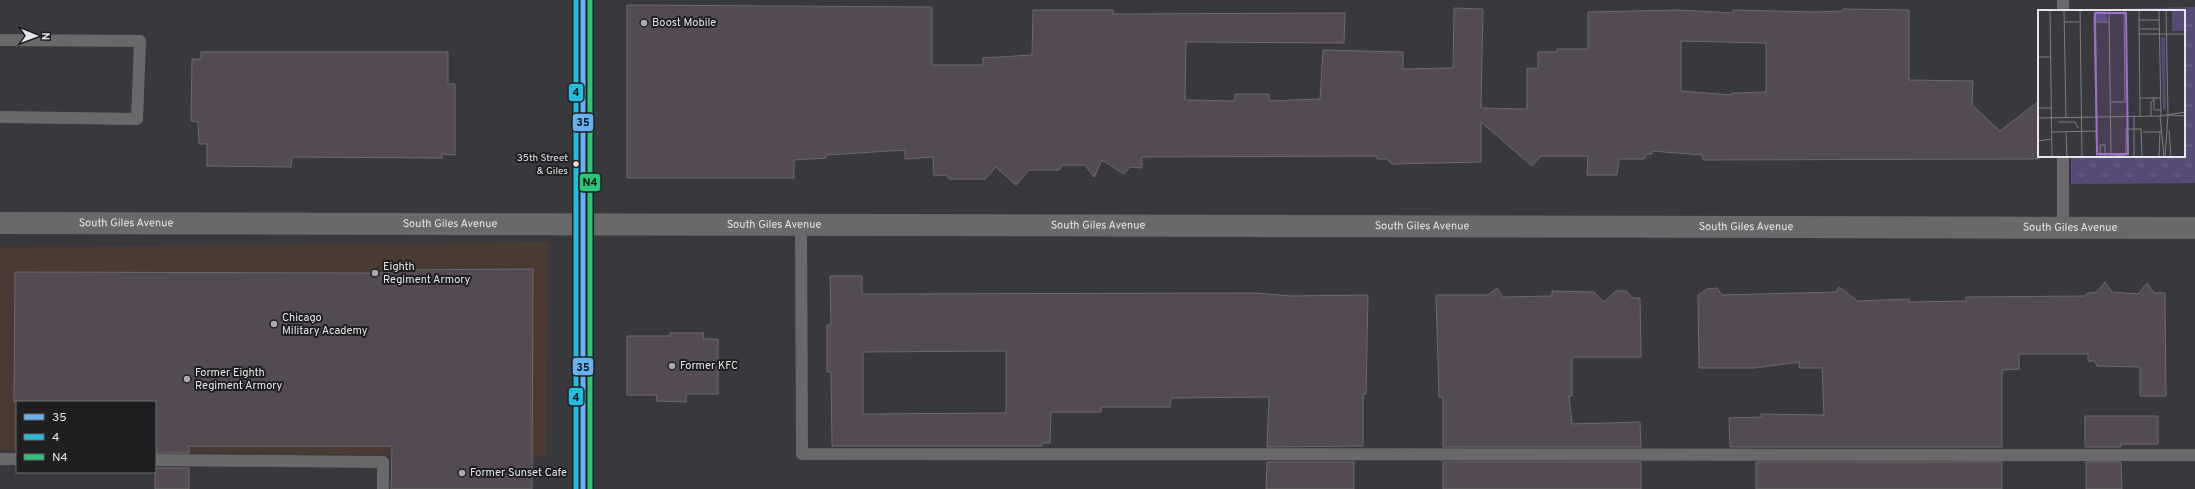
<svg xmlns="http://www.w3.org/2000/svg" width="2195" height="489" font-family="Overpass,sans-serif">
	<defs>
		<pattern id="grass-tufts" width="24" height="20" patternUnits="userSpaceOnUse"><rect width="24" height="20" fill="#564b78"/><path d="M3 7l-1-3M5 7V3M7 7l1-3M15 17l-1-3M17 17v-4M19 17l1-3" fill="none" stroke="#6e658b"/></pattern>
	</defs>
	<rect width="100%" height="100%" fill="#39383c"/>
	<path fill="#493b32" d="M549,242L546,457L155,452V402H17V451L0,450V247Z"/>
	<path fill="url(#grass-tufts)" d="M2195,7V183L2071,184V156H2184V11L2071,10Z"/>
	<g fill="#544a53" stroke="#6c6a6d" fill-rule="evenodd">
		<path d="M627,5L932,7V65H983V58L1032,55L1033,10H1113V14L1345,13L1344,43L1186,42L1185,100L1235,101V94H1269V101L1320,99L1323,50L1403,52V69L1453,68L1454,8L1483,9L1481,108L1527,109V68L1538,69V52H1557V49H1588V12L1679,10L1733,13V10L1815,12L1843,11V9L1909,10V80L1973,81L1972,105L2000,131L2039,101V159L1703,160L1702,155L1652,151V154H1647L1644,159H1619L1617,175H1587L1588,156H1541L1532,166L1481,122V162L1392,164L1387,159H1377V156L1142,157V168L1130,167L1124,174L1102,160L1094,177L1085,165H1063L1059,170H1029L1016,185L996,167L985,179H949L946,175L934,176L933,157L905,159V150L826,155V158L794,160V178H627ZM1681,41L1766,43V92L1732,93V95L1681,91Z"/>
		<path d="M201,52H448V84H455V155L442,154V158L292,157L291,167L207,166V144H199L198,122L191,121L192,59H201Z"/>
		<path d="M533,269L532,489H391L392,446H189V453H155V402H14L15,272L361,273H389V270Z"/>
		<path d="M830,276H862V294L1256,293L1291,296L1368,295L1366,394H1363V446L1267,447L1269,397L1171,398L1170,407H1101V412H1051L1050,443H1042V446H832L831,372H827V325H831ZM1006,351V413L863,414V352Z"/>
		<path d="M2105,282L2112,292L2138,294L2147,283L2154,293H2165L2166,396H2140V367L2097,366L2095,361H2088V354H2019V369L2002,370V447H1730L1729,418L1761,417V414L1824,415L1822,368H1799L1800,362L1754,368H1699L1698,295L1707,289L1717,288L1722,295L1836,292L1839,287L1858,301L1909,299V302L1966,301V297L2085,296L2088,293L2097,292Z"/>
		<path d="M1497,288L1503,297L1552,296V291L1594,292L1604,302L1616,291H1626L1633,298H1640L1641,357H1572V396H1569L1572,424L1640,422L1641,447H1443V397H1439L1436,295H1488Z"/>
		<path d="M670,333H704L703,339H718V394H686V402L656,401L657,395H627V336H670Z"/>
		<path d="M2085,416H2158V444H2121V447H2085Z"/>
		<path d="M1267,462H1354V489H1266Z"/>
		<rect x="1443" y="462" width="198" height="27"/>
		<rect x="1756" y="462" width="246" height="27"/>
		<path d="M2086,462H2121L2122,489H2086Z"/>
		<rect x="155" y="468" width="34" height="21"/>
	</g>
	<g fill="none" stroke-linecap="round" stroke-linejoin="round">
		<g stroke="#6a686a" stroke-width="12">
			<path d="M2063,0V11"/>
			<path d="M0,40L140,41L137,119L0,117"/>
			<path d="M2063,156V228"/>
			<path d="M801,224L802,454L2195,455"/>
			<path d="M0,459H17"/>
			<path d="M155,460L383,462V489"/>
		</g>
		<path stroke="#6a686a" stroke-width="22" id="s1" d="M0,223L2195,228"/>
		<path stroke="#6e6c6d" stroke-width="22" d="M583,0V489"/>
		<defs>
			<path id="bus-1" d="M583,0V489"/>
			<path id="bus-2" d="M576,0V489"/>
			<path id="bus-3" d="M590,0V489"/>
		</defs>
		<use href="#bus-1" stroke="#1f1f21" stroke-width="8"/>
		<use href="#bus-2" stroke="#1f1f21" stroke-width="8"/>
		<use href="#bus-3" stroke="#1f1f21" stroke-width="8"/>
		<use href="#bus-1" stroke="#66b1f2" stroke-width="5"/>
		<use href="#bus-2" stroke="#26bcdd" stroke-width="5"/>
		<use href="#bus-3" stroke="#2dc577" stroke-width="5"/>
	</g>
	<g fill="#a9a8ac" stroke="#1f1f21" stroke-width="1.5">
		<circle cx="644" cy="23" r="4"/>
		<circle cx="375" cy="273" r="4"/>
		<circle cx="274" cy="324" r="4"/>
		<circle cx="672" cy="366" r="4"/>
		<circle cx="187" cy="379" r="4"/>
		<circle cx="462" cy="473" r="4"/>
	</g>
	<circle fill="#e5e4e8" stroke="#1f1f21" stroke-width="1.5" cx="576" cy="164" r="3.5"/>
	<g text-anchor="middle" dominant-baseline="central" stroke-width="4" stroke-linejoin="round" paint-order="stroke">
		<g font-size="10" fill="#e5e4e8" stroke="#1f1f21" text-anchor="end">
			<text x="568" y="158">35th Street<tspan x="568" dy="13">&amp; Giles</tspan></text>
		</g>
		<g font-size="11" fill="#e5e4e8" stroke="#1f1f21" text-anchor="start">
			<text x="652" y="23">Boost Mobile</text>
			<text x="383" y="267">Eighth<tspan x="383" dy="13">Regiment Armory</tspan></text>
			<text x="282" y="318">Chicago<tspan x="282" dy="13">Military Academy</tspan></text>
			<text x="680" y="366">Former KFC</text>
			<text x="195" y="373">Former Eighth<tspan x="195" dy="13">Regiment Armory</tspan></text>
			<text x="470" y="473">Former Sunset Cafe</text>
		</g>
		<g font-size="11" fill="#e5e4e8" stroke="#1f1f21">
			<text stroke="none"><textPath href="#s1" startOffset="126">South Giles Avenue</textPath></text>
			<text stroke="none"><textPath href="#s1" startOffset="450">South Giles Avenue</textPath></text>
			<text stroke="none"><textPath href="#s1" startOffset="774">South Giles Avenue</textPath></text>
			<text stroke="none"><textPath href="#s1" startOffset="1098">South Giles Avenue</textPath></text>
			<text stroke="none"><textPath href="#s1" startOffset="1422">South Giles Avenue</textPath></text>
			<text stroke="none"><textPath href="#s1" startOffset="1746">South Giles Avenue</textPath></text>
			<text stroke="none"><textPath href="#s1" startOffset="2070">South Giles Avenue</textPath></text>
		</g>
	</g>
	<g transform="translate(2038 10)">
		<rect width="147" height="147" fill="#39383c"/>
		<path d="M57,0H68L69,11H57ZM134,0H146V21H134ZM123,27H127L128,100L126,98L125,101Z" fill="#564b78"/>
		<path fill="none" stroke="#7e7d81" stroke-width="1" d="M12,0L14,147M26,0L28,107M42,0L44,147M71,0L73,147M101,0L102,106M121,0L123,106M128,0L130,105M56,7L58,107M101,10H121M27,12H41M56,12H71M101,19H121M101,24H147M0,47H13M102,88H122M116,88V100H123M73,92H87L86,0M0,98H14M130,105L147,106M96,106V147M113,106V92L116,90M122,106L126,146M0,108L123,106L147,102M20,112H37L40,118M131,121L133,147M14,122L58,121L59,147M28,122L29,147M105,122H121M0,131L14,129M67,146V135H62V146H73L87,145M88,147V119H103L104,147M121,147L122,120M127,147L130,105"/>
		<path fill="#a06ccd" fill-opacity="0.15" stroke="#a06ccd" stroke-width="2" d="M57,3H88L90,144H59Z"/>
		<rect width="147" height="147" fill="none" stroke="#e5e4e8" stroke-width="2"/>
	</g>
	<g stroke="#1f1f21" stroke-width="1.5">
		<rect x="568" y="83" width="16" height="19" rx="4" fill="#26bcdd"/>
		<rect x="572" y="113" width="22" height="19" rx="4" fill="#66b1f2"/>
		<rect x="579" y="173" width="22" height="19" rx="4" fill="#2dc577"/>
		<rect x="572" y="357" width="22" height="19" rx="4" fill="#66b1f2"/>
		<rect x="568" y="387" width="16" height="19" rx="4" fill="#26bcdd"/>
	</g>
	<g font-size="11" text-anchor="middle" font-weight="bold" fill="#111">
		<text x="576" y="96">4</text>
		<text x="583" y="126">35</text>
		<text x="590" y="186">N4</text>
		<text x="583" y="371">35</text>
		<text x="576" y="401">4</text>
	</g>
	<rect x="16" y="401" width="140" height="72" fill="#1f1f21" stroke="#6e6e71"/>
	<rect x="24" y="414" width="20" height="6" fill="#66b1f2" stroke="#6e6e71"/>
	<text x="52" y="421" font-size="12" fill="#e5e4e8">35</text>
	<rect x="24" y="434" width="20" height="6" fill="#26bcdd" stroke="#6e6e71"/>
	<text x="52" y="441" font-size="12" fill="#e5e4e8">4</text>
	<rect x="24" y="454" width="20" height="6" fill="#2dc577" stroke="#6e6e71"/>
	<text x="52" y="461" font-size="12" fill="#e5e4e8">N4</text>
	<g transform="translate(36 36) rotate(91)" stroke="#1f1f21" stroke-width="3" paint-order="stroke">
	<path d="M0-3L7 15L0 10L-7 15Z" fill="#e5e4e8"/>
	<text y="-6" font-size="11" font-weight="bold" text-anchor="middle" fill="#e5e4e8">N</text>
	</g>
</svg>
